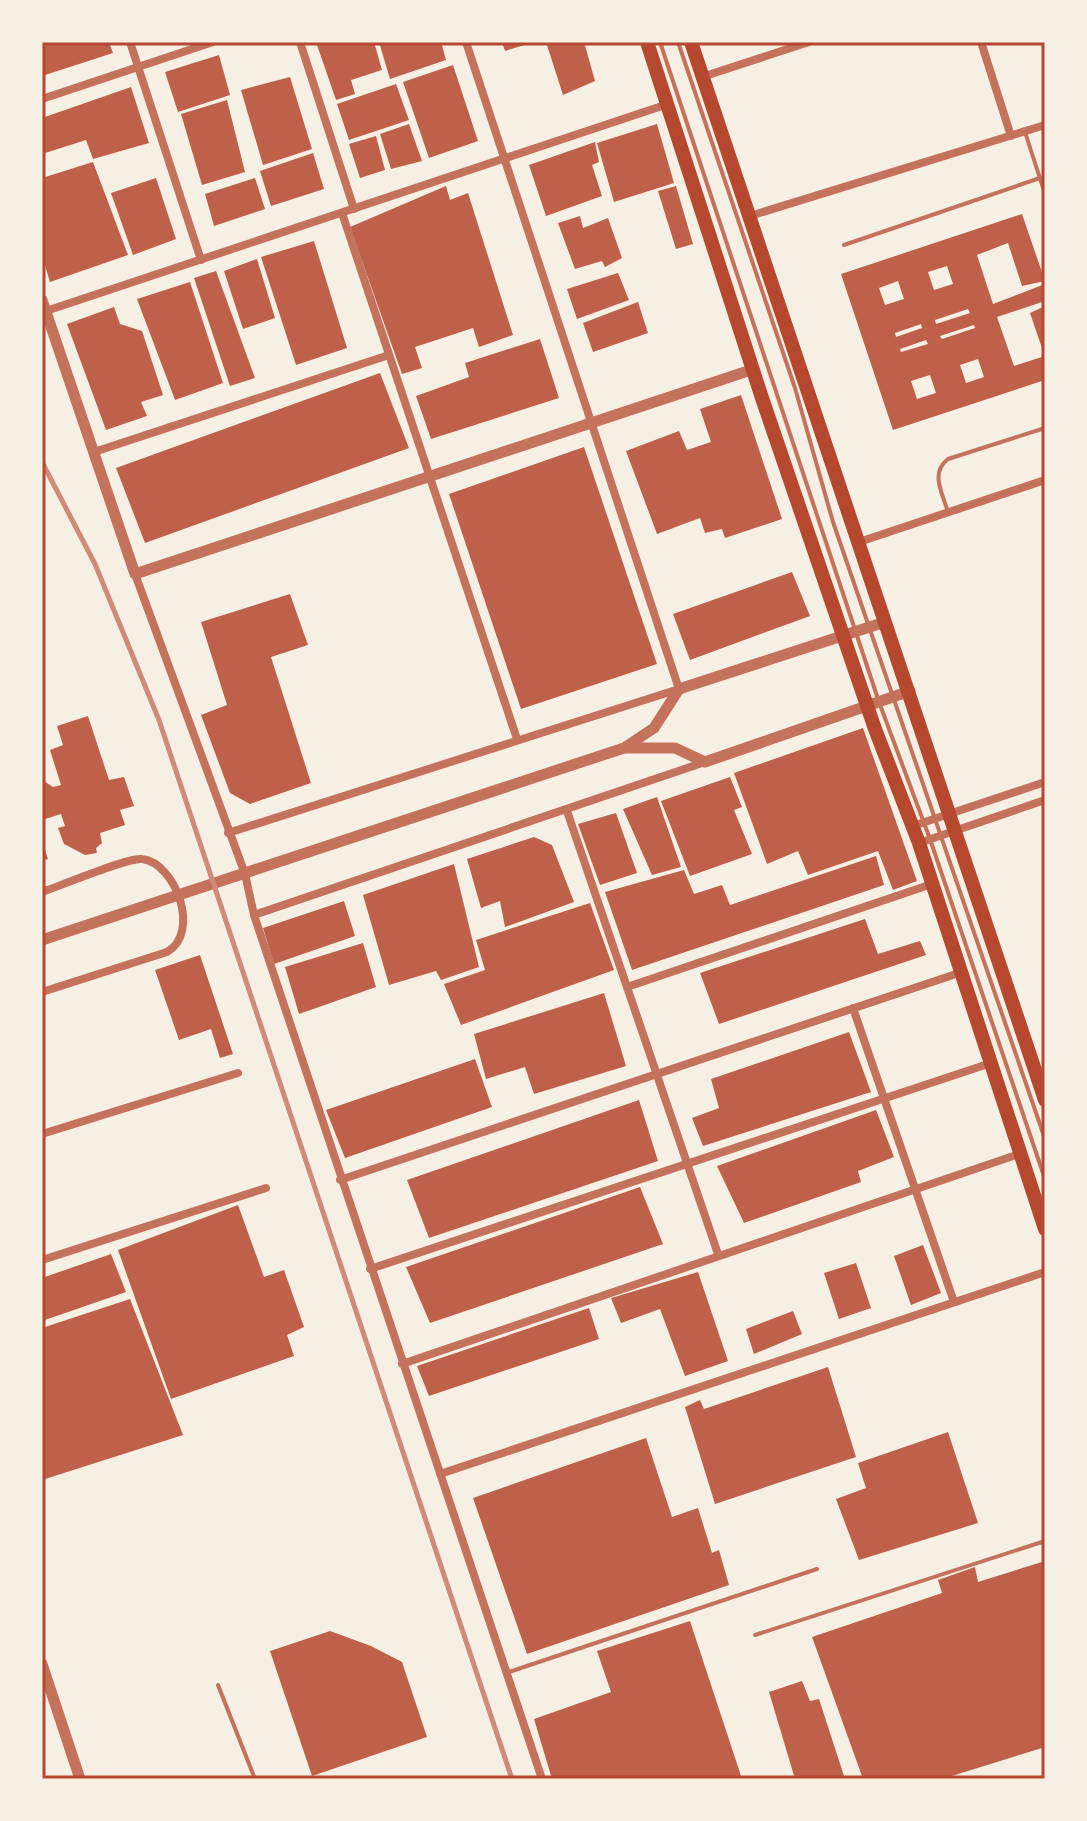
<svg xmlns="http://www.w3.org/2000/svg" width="1087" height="1821" font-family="Raleway,sans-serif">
	<rect width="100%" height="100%" fill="#f6efe4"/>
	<g fill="#bf614a" fill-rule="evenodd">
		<path d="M49,42H109L113,53L42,76V44Z"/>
		<path d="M316,42H374L382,70L351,80L355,94L336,100Z"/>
		<path d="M379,42H441L446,60L390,79Z"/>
		<path d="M502,42H531V43L505,51Z"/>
		<path d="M546,42H584L595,81L563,95Z"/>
		<path d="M219,55L230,95L178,112L165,72Z"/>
		<path d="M453,65L478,141L429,158L403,82Z"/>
		<path d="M290,77L312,149L263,165L241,90Z"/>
		<path d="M396,84L409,120L349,140L337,104Z"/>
		<path d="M131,87L149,143L93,159L86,140L42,154V118Z"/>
		<path d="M227,100L245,172L202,185L181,114Z"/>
		<path d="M409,124L422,161L391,169L380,134Z"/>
		<path d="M657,124L674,183L614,202L597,143Z"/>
		<path d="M376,136L385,170L360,178L349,144Z"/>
		<path d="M595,142L599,162L592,165L602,196L546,216L529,165Z"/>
		<path d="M313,153L324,189L271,206L260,171Z"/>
		<path d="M93,162L128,255L50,282L42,256V178Z"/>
		<path d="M156,178L176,239L133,255L111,193Z"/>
		<path d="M255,178L265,209L214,226L205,194Z"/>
		<path d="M446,186L450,200L468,193L513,335L479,347L473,328L415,347L422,368L402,374L350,227Z"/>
		<path d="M676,186L693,244L676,249L658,191Z"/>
		<path d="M1022,214L1045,281L1022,286L1008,243L977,255L993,304L1045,284V301L997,317L1014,366L1045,356V380L893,430L841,274ZM947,266L953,284L934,290L928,272ZM898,281L904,299L885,305L879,288ZM968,309L970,313L936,324L935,320ZM921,324L922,328L896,337L895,333ZM974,325L975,328L942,339L940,336ZM926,340L928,344L901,352L900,349ZM978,359L984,377L966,383L960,365ZM930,375L936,393L917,399L911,381Z"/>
		<path d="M580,216L583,228L608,218L622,258L605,267L602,261L575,269L558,223Z"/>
		<path d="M314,241L347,348L296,365L261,257Z"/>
		<path d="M257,259L275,318L243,329L224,271Z"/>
		<path d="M216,271L255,378L230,386L194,278Z"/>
		<path d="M618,273L629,300L577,319L567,289Z"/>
		<path d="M190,282L223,383L175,400L137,299Z"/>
		<path d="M638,302L648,333L593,352L583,323Z"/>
		<path d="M1045,306V354H1044L1030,313Z"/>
		<path d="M114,307L120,324L142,331L163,395L141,402L147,416L106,430L67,324Z"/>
		<path d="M540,339L559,398L431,439L416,396L469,377L465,363Z"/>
		<path d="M380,373L409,448L145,543L116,468Z"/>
		<path d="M741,395L782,519L725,538L722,529L705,533L700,518L657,534L626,451L679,431L687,450L711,442L700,409Z"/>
		<path d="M584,447L657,664L521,709L449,494Z"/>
		<path d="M792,572L810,616L690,660L673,614Z"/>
		<path d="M290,594L308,645L271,657L311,783L250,804L230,793L201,715L227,705L201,622Z"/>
		<path d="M88,716L109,780L124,777L134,806L120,810L125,825L100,833L102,843L96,848L97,853L85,855L64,844L58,828L65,826L61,814L42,820V780L53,787L61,785L50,750L63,745L57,726Z"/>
		<path d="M863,728L917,881L893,890L878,851L808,875L798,851L767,864L734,773Z"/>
		<path d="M730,777L742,807L734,810L752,854L690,876L661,801Z"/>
		<path d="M657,797L681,867L652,875L623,809Z"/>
		<path d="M616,813L637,873L600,885L578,824Z"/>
		<path d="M534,837L552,845L574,902L505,927L500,901L481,908L467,859Z"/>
		<path d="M42,841L48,859L42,861Z"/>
		<path d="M876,856L884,885L632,970L605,892L684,870L694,894L722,885L730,905Z"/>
		<path d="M454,864L479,967L441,980L436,971L389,985L363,895Z"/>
		<path d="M344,901L355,936L274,964L263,928Z"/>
		<path d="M590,903L614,970L461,1025L444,984L485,970L476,940Z"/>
		<path d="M865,919L878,954L920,941L926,955L719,1024L700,973Z"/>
		<path d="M363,943L376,987L299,1014L285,967Z"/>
		<path d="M200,955L233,1054L220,1058L211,1029L179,1040L155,970Z"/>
		<path d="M604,993L626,1066L534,1094L525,1067L486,1079L474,1034Z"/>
		<path d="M849,1032L871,1092L703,1146L692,1118L719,1108L711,1079Z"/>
		<path d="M475,1059L492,1107L345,1158L326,1110Z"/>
		<path d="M639,1100L658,1161L429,1238L407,1180Z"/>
		<path d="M876,1110L894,1157L858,1171L861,1182L744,1223L717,1166Z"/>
		<path d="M640,1187L663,1244L430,1323L406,1267Z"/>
		<path d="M238,1205L264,1277L284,1270L304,1327L287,1335L294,1356L171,1399L118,1250Z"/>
		<path d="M923,1245L941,1293L911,1305L894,1256Z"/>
		<path d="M111,1254L126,1292L42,1321V1278Z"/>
		<path d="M856,1263L871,1308L839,1319L824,1273Z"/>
		<path d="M698,1272L728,1361L685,1376L660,1309L621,1323L611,1298Z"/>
		<path d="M130,1299L183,1435L42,1480V1328Z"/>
		<path d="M589,1308L599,1339L429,1396L417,1366Z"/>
		<path d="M793,1311L802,1334L754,1354L746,1329Z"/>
		<path d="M828,1367L856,1457L715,1504L685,1407L700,1400L704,1409Z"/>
		<path d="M948,1432L978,1523L859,1560L836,1499L866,1488L858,1463Z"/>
		<path d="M646,1438L672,1517L698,1508L712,1553L719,1550L729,1585L527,1654L473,1498Z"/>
		<path d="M1045,1561V1747L942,1779H863L812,1637L942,1593L938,1580L975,1567L978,1582Z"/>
		<path d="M690,1621L742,1779H552L534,1719L611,1692L597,1651Z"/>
		<path d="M330,1631L371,1646L402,1662L427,1737L312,1776L270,1651Z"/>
		<path d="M802,1681L810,1701L819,1699L845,1779H795L769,1692Z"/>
	</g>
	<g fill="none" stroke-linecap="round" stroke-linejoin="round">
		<g stroke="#c5725c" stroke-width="4">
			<path d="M660,42L879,702L930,839L1045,1179"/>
			<path d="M678,42L795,388L833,522L1045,1139"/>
			<path d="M1025,132L1045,194"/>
			<path d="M844,245L1040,178"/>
			<path d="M948,512C942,492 930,473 948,459L1045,428"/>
			<path d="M755,1635L1045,1541"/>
			<path d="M509,1672L817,1569"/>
			<path d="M218,1685L255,1779"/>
		</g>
		<g stroke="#c5725c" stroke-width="8">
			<path d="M130,42L201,260"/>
			<path d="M300,42L354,209"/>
			<path d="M981,42L1011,136"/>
			<path d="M702,77L809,42"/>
			<path d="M42,99L213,42"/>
			<path d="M342,213L517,739"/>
			<path d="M750,216L1045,125"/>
			<path d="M46,311L668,104"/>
			<path d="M94,452L389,355"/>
			<path d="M856,543L1045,480"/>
			<path d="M135,574L245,874L254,915L542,1779"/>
			<path d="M567,811L718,1254"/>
			<path d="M913,826L1045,782"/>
			<path d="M228,833L679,689L466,42"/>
			<path d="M919,843L1045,800"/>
			<path d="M42,892C60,886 128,857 142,859C176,863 201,933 167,952L42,992"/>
			<path d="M254,915L705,762"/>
			<path d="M627,987L932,884"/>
			<path d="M853,1008L954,1302"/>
			<path d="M42,1134L238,1073"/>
			<path d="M340,1180L962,972"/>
			<path d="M42,1260L266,1188"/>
			<path d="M370,1269L991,1063"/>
			<path d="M402,1364L1022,1153"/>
			<path d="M440,1474L1045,1272"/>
		</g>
		<g stroke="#c5725c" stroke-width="11">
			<path d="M42,300L135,574L754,369"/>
			<path d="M626,748H675L705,762L910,691"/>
			<path d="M42,940L624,748L654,728L679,689L885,622"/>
			<path d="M42,1664L80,1779"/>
		</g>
		<g stroke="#b5482f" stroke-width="14">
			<path d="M647,42L762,398L875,729L919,843L1045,1229"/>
			<path d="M691,42C806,396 928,747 1045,1100"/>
		</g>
		<path stroke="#cf8b77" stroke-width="5" d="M42,462L95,564L159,720L512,1779"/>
	</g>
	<rect width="1087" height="1821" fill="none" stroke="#f6efe4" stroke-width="88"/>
	<rect x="44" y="44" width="999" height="1733" fill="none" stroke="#b5482f" stroke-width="3"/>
</svg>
